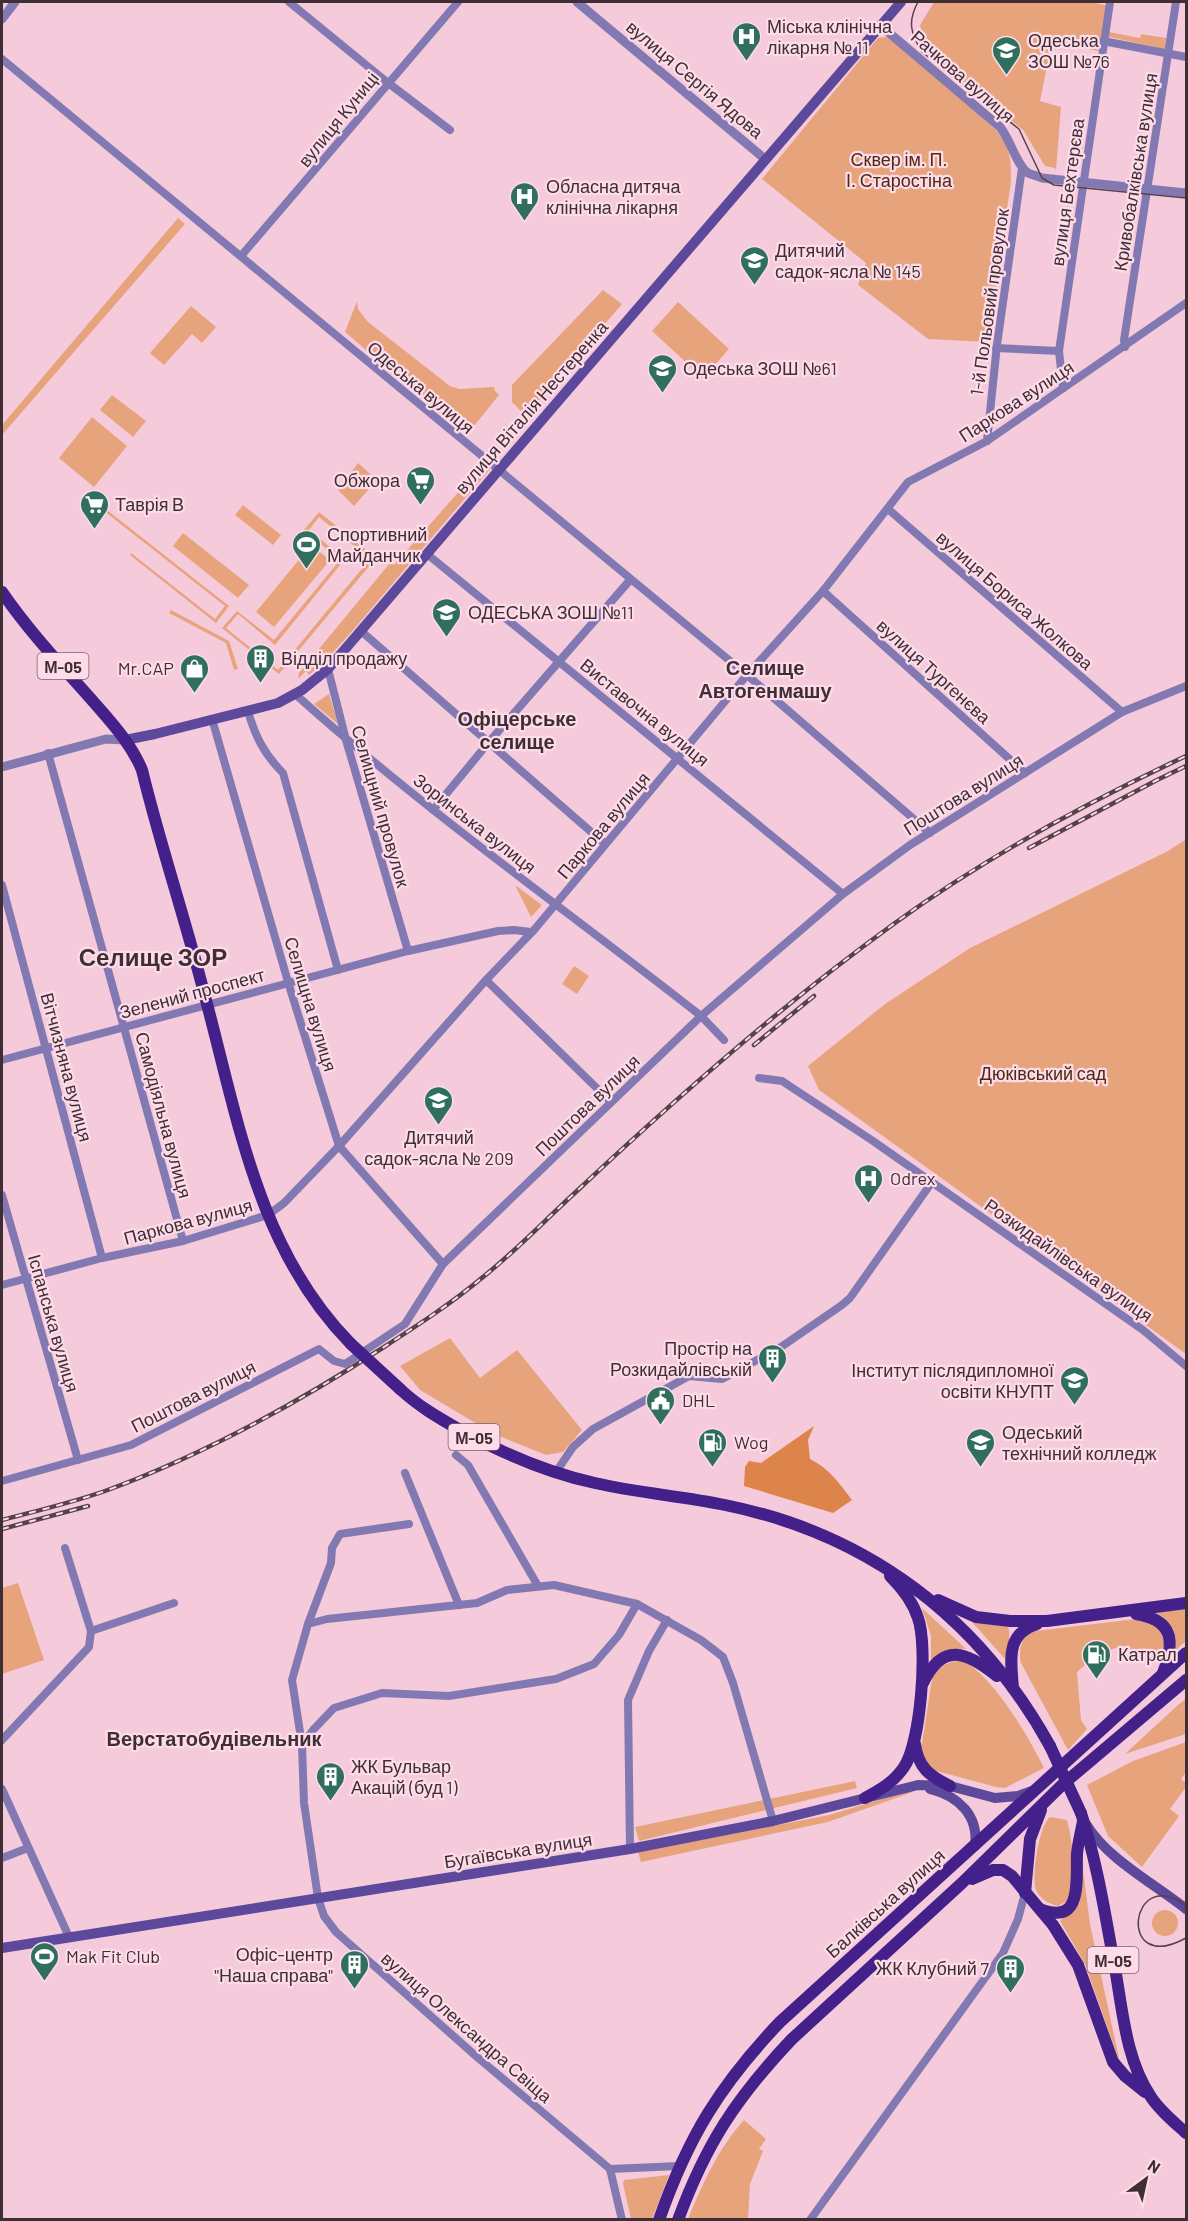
<svg xmlns="http://www.w3.org/2000/svg" width="1188" height="2221" font-family="Barlow,sans-serif">
	<rect width="100%" height="100%" fill="#f5cbdc"/>
	<g fill="#e7a47c" fill-rule="evenodd">
		<path d="M934,2H1092L1108,6L1098,51L1052,42L1040,101L1061,107L1056,170L1055,168L1045,166L1023,130L926,51L920,25Z"/>
		<path d="M1109,32L1140,38L1141,34L1166,38L1165,49L1109,37Z"/>
		<path d="M886,37L895,41L995,129C1011,149 1011,157 1011,182L987,342L928,339L858,285L866,263L762,179L878,38Z"/>
		<path d="M178,218L185,224L2,435V425Z"/>
		<path d="M603,290L622,304L526,416L512,402V385Z"/>
		<path d="M357,301L358,309L368,322L450,386L459,389L494,387L495,391L499,395L474,426L459,415L452,423L345,332Z"/>
		<path d="M678,302L729,349L703,378L652,331Z"/>
		<path d="M191,306L216,327L202,343L192,334L164,365L150,353Z"/>
		<path d="M112,395L146,421L133,437L100,410Z"/>
		<path d="M92,417L127,446L94,487L59,458Z"/>
		<path d="M486,461L491,468L354,629L327,659L309,675L306,671L298,679L299,673L390,563L394,565Z"/>
		<path d="M358,463L377,480L354,506L338,490Z"/>
		<path d="M98,503L229,606L216,623L130,555L131,553L215,619L225,606L99,507L90,518L88,516Z"/>
		<path d="M243,505L281,535L273,545L235,515Z"/>
		<path d="M319,512L376,558L279,674L222,628L237,611L274,640L340,560L304,530ZM319,517L370,559L278,670L226,628L238,614L275,645L345,559L309,530Z"/>
		<path d="M183,533L249,585L238,598L173,546Z"/>
		<path d="M311,545L330,560L274,627L256,612Z"/>
		<path d="M171,610L229,641L238,669L234,670L226,643L169,613Z"/>
		<path d="M329,694L338,724L314,704Z"/>
		<path d="M1186,839V1354L819,1090L808,1066L885,1004L970,948L1168,851Z"/>
		<path d="M515,885L542,905L531,917Z"/>
		<path d="M574,966L589,976L577,994L562,984Z"/>
		<path d="M450,1338L480,1378L517,1350L582,1430L563,1452L546,1455L494,1434L420,1390L400,1366Z"/>
		<path d="M18,1583L44,1660L2,1674V1588Z"/>
		<path d="M922,1608L966,1649C953,1648 942,1653 931,1660V1636Z"/>
		<path d="M1186,1608V1641L1176,1650C1176,1634 1169,1621 1156,1612Z"/>
		<path d="M1136,1619C1141,1620 1150,1622 1155,1625C1173,1637 1163,1656 1147,1664L1123,1646L1098,1653L1077,1672L1081,1720L1087,1729L1068,1750L1021,1663C1018,1650 1021,1634 1036,1631Z"/>
		<path d="M972,1622L1008,1627C1012,1637 1006,1649 1006,1660Z"/>
		<path d="M962,1660C994,1677 1028,1736 1044,1768L1005,1788L996,1787L929,1769L921,1750L932,1679C938,1666 947,1662 962,1660Z"/>
		<path d="M1186,1699V1734L1125,1754L1179,1704Z"/>
		<path d="M1186,1742V1772L1181,1779L1186,1783V1787L1170,1809L1179,1816L1142,1867L1108,1836L1087,1785L1133,1761Z"/>
		<path d="M855,1781L857,1788L639,1841L635,1827Z"/>
		<path d="M911,1790L913,1792L828,1822L641,1862L638,1852L829,1815Z"/>
		<path d="M1050,1817L1067,1820C1074,1845 1074,1875 1069,1900L1058,1906C1049,1904 1040,1899 1036,1890C1031,1877 1039,1825 1050,1817Z"/>
		<path d="M1082,1862L1090,1924L1120,2063L1085,1964L1060,1921L1079,1903Z"/>
		<circle cx="1165" cy="1923" r="13"/>
		<path d="M744,2120L766,2139L759,2149L763,2151L750,2184L748,2219H688C703,2183 718,2149 744,2120Z"/>
		<path d="M669,2175L652,2219H631L623,2184L624,2180Z"/>
	</g>
	<path fill="#dd844b" d="M814,1426L808,1440L810,1459C830,1469 839,1483 852,1500L833,1513L744,1486L745,1467L749,1461L761,1463Z"/>
	<g fill="none" stroke-linecap="round" stroke-linejoin="round">
		<g stroke="#8379b2" stroke-width="8">
			<path d="M289,2L387,82L450,130"/>
			<path d="M1103,41L1186,57"/>
			<path d="M2,59L747,675L930,833"/>
			<path d="M241,256L458,2"/>
			<path d="M1125,347L1124,340L1176,2"/>
			<path d="M996,348L1059,351"/>
			<path d="M1063,388L1059,351L1110,2"/>
			<path d="M987,441L997,345L1022,168"/>
			<path d="M888,509L1122,712"/>
			<path d="M427,554L843,894"/>
			<path d="M823,591L1025,773"/>
			<path d="M361,631L605,844"/>
			<path d="M328,669L346,740L408,951"/>
			<path d="M295,694C424,810 565,909 701,1016L724,1040"/>
			<path d="M248,711C255,736 264,754 283,773L338,970"/>
			<path d="M212,719L288,982L339,1146L443,1264"/>
			<path d="M48,753L183,1241"/>
			<path d="M433,810L489,742L630,580"/>
			<path d="M2,885L102,1258"/>
			<path d="M486,980L611,1102"/>
			<path d="M2,1060L408,951L498,931L514,930L531,932"/>
			<path d="M759,1078L782,1081L873,1141L1143,1330L1186,1366"/>
			<path d="M2,1195L78,1460"/>
			<path d="M2,1285L102,1258L183,1241L268,1215L284,1203L339,1146L486,980L534,930L747,675L823,591L908,482L987,441L1186,303"/>
			<path d="M456,1455L468,1465L538,1586"/>
			<path d="M556,1472L573,1447L593,1429L689,1376L722,1379L781,1347L842,1305L850,1298L932,1182"/>
			<path d="M405,1473L459,1605"/>
			<path d="M2,1481L131,1445L319,1349L334,1361L345,1364L405,1324L443,1264L701,1016L843,894L910,845L1122,712L1186,686"/>
			<path d="M308,1624L331,1563L332,1548L340,1534L409,1524"/>
			<path d="M91,1631L174,1603"/>
			<path d="M2,1740L89,1647L91,1631L65,1548"/>
			<path d="M302,1745L292,1680L308,1624L327,1619L477,1603L507,1590L554,1585L637,1604L701,1640L723,1657L733,1683L773,1821"/>
			<path d="M2,1789L69,1937"/>
			<path d="M630,1849L628,1700L649,1651L667,1620"/>
			<path d="M2,1858L28,1848"/>
			<path d="M610,2169L477,2057L336,1932L324,1916L318,1898L304,1803L302,1745L313,1730L334,1708L382,1693L449,1696L556,1679L594,1664L619,1635L637,1604"/>
			<path d="M610,2169L679,2166"/>
			<path d="M610,2169L622,2220"/>
			<path d="M810,2220L1003,1953L1018,1919L1025,1893"/>
		</g>
		<g stroke="#8379b2" stroke-width="9">
			<path d="M577,2L765,159"/>
			<path d="M2,19L15,2"/>
			<path d="M881,26L1000,127C1010,139 1017,166 1028,173C1032,175 1038,176 1042,178L1186,193"/>
			<path d="M2,767L106,739L125,740"/>
		</g>
		<g stroke="#5d499c" stroke-width="10">
			<path d="M125,740L155,734L278,703L302,690L328,669L901,2"/>
			<path d="M930,1789C958,1796 979,1815 975,1846"/>
			<path d="M1086,1824C1107,1859 1155,1884 1186,1909"/>
			<path d="M2,1948L630,1849L773,1821L918,1785L950,1786L995,1798L1018,1796L1032,1791"/>
		</g>
		<g stroke="#44208a" stroke-width="12">
			<path d="M2,592C28,630 60,664 91,699C110,721 131,743 142,770C160,844 184,915 203,989C237,1113 256,1248 351,1344"/>
			<path d="M400,1389C418,1406 439,1418 460,1430C502,1453 548,1473 595,1483C638,1493 682,1496 725,1505C869,1534 979,1618 1050,1746"/>
			<path d="M938,1600L976,1617L1010,1621H1047L1186,1603"/>
			<path d="M1136,1614C1174,1620 1175,1642 1163,1673"/>
			<path d="M923,1683C943,1641 967,1652 997,1676"/>
			<path d="M1013,1688C1011,1661 1005,1634 1037,1624"/>
			<path d="M915,1744C918,1767 929,1776 950,1786"/>
			<path d="M865,1798C880,1790 894,1782 904,1767C921,1742 928,1646 918,1618C913,1602 902,1588 890,1576"/>
			<path d="M1081,1813C1098,1865 1106,1920 1116,1974C1123,2015 1127,2062 1151,2097C1160,2111 1174,2122 1186,2133"/>
			<path d="M972,1879L993,1870H1003L1012,1876L1053,1925L1078,1965L1113,2062L1125,2076L1145,2092"/>
			<path d="M1025,1893L1030,1839L1041,1810"/>
			<path d="M1040,1909C1083,1926 1076,1881 1077,1854C1078,1843 1081,1832 1083,1821"/>
			<path d="M659,2220C688,2137 720,2085 780,2022L1186,1653"/>
			<path d="M678,2220C706,2144 736,2098 792,2039L962,1883L1062,1785L1186,1680"/>
		</g>
		<g stroke="#56424a" stroke-width="1.5">
			<path d="M918,2C907,22 911,34 922,52L1019,129L1042,178L1054,185L1186,198"/>
			<path d="M1186,1906C1130,1862 1115,1977 1186,1938"/>
		</g>
		<defs>
			<g id="rail">
				<path d="M1029,848L1157,780L1186,766"/>
				<path d="M754,1045L814,996"/>
				<path d="M2,1520C36,1511 71,1503 105,1491C203,1455 296,1404 384,1347C418,1325 452,1303 483,1277C517,1250 546,1219 578,1190C642,1130 708,1071 776,1015C815,983 855,952 895,923C986,857 1086,803 1186,756"/>
				<path d="M2,1529L88,1506"/>
			</g>
		</defs>
		<use href="#rail" stroke="#56424a" stroke-width="4.5"/>
		<use href="#rail" stroke="#fddbe9" stroke-width="2" stroke-dasharray="7" stroke-linecap="butt"/>
		<g stroke="#44208a" stroke-width="12">
			<path d="M351,1344L400,1389"/>
			<path d="M1050,1746L1081,1813"/>
		</g>
	</g>
	<defs>
		<symbol id="hospital-pin" viewBox="-11 -11 22 30"><path d="M0 17L-7.5 6A9.5 9.5 0 1 1 7.5 6Z" fill="#306f5d" stroke="#fddbe9"/><path d="M-5-5h3v3.5h4V-5h3V5h-3V1.5h-4V5h-3Z" fill="#fff"/></symbol>
		<symbol id="school-pin" viewBox="-11 -11 22 30"><path d="M0 17L-7.5 6A9.5 9.5 0 1 1 7.5 6Z" fill="#306f5d" stroke="#fddbe9"/><path d="M0-5L7-2L0 1L-7-2ZM-4 1L0 2.5L4 1V4Q0 6-4 4Z" fill="#fff"/></symbol>
		<symbol id="supermarket-pin" viewBox="-11 -11 22 30"><path d="M0 17L-7.5 6A9.5 9.5 0 1 1 7.5 6Z" fill="#306f5d" stroke="#fddbe9"/><path d="M-6-5.5h2.5l.6 2H6L4.5 2H-2.5L-4.4-4H-6ZM-1.5 3.2a1.3 1.3 0 1 0 .1 0ZM3 3.2a1.3 1.3 0 1 0 .1 0Z" fill="#fff"/></symbol>
		<symbol id="stadium-pin" viewBox="-11 -11 22 30"><path d="M0 17L-7.5 6A9.5 9.5 0 1 1 7.5 6Z" fill="#306f5d" stroke="#fddbe9"/><path d="M0-5a6.5 5 0 1 0 0 10a6.5 5 0 1 0 0-10ZM-3.5-1.8h7v3.6h-7Z" fill="#fff"/></symbol>
		<symbol id="building-pin" viewBox="-11 -11 22 30"><path d="M0 17L-7.5 6A9.5 9.5 0 1 1 7.5 6Z" fill="#306f5d" stroke="#fddbe9"/><path d="M-4-6H4V6H1V3H-1V6H-4ZM-2.5-4.3h1.7v1.8h-1.7ZM.8-4.3h1.7v1.8H.8ZM-2.5-1h1.7V.8h-1.7ZM.8-1h1.7V.8H.8Z" fill="#fff"/></symbol>
		<symbol id="shop-pin" viewBox="-11 -11 22 30"><path d="M0 17L-7.5 6A9.5 9.5 0 1 1 7.5 6Z" fill="#306f5d" stroke="#fddbe9"/><path d="M-5-2.5h2.3a2.7 3.5 0 0 1 5.4 0H5L5.5 6h-11ZM-1.5-2.5h3a1.5 2.3 0 0 0-3 0Z" fill="#fff"/></symbol>
		<symbol id="university-pin" viewBox="-11 -11 22 30"><path d="M0 17L-7.5 6A9.5 9.5 0 1 1 7.5 6Z" fill="#306f5d" stroke="#fddbe9"/><path d="M0-5L7-2L0 1L-7-2ZM-4 1L0 2.5L4 1V4Q0 6-4 4Z" fill="#fff"/></symbol>
		<symbol id="civic-pin" viewBox="-11 -11 22 30"><path d="M0 17L-7.5 6A9.5 9.5 0 1 1 7.5 6Z" fill="#306f5d" stroke="#fddbe9"/><path d="M-.6-6.5H3V-4.5H.6V-3L4-1V1h2V6H-6V1h2V-1L-.6-3ZM-1.2 2.5V6h2.4V2.5Z" fill="#fff"/></symbol>
		<symbol id="fuel-pin" viewBox="-11 -11 22 30"><path d="M0 17L-7.5 6A9.5 9.5 0 1 1 7.5 6Z" fill="#306f5d" stroke="#fddbe9"/><path d="M-5.5-6h7V0h2V4h1.3V-2.5L3-4.5l.8-.8L6-3V5H2.5V1h-1V6h-7ZM-4.2-4.7v3.2H.2V-4.7Z" fill="#fff"/></symbol>
	</defs>
	<g fill-rule="evenodd">
		<use href="#hospital-pin" x="730" y="20" width="33" height="45"/>
		<use href="#school-pin" x="990" y="34" width="33" height="45"/>
		<use href="#hospital-pin" x="508" y="180" width="33" height="45"/>
		<use href="#school-pin" x="738" y="244" width="33" height="45"/>
		<use href="#school-pin" x="646" y="352" width="33" height="45"/>
		<use href="#supermarket-pin" x="404" y="464" width="33" height="45"/>
		<use href="#supermarket-pin" x="78" y="488" width="33" height="45"/>
		<use href="#stadium-pin" x="290" y="528" width="33" height="45"/>
		<use href="#school-pin" x="430" y="596" width="33" height="45"/>
		<use href="#building-pin" x="244" y="642" width="33" height="45"/>
		<use href="#shop-pin" x="178" y="652" width="33" height="45"/>
		<use href="#school-pin" x="422" y="1084" width="33" height="45"/>
		<use href="#hospital-pin" x="852" y="1162" width="33" height="45"/>
		<use href="#building-pin" x="756" y="1342" width="33" height="45"/>
		<use href="#university-pin" x="1058" y="1364" width="33" height="45"/>
		<use href="#civic-pin" x="644" y="1384" width="33" height="45"/>
		<use href="#fuel-pin" x="696" y="1426" width="33" height="45"/>
		<use href="#university-pin" x="964" y="1426" width="33" height="45"/>
		<use href="#fuel-pin" x="1080" y="1638" width="33" height="45"/>
		<use href="#building-pin" x="314" y="1760" width="33" height="45"/>
		<use href="#stadium-pin" x="28" y="1940" width="33" height="45"/>
		<use href="#building-pin" x="338" y="1948" width="33" height="45"/>
		<use href="#building-pin" x="994" y="1952" width="33" height="45"/>
	</g>
	<g text-anchor="middle" dominant-baseline="central" stroke-width="4.5" stroke-linejoin="round" paint-order="stroke">
		<g fill="#fddbe9" stroke="#78636b" stroke-width="1.5">
			<rect x="37.5" y="653" width="51" height="26" rx="4.5"/>
			<rect x="448.5" y="1424" width="51" height="26" rx="4.5"/>
			<rect x="1087.5" y="1947" width="51" height="26" rx="4.5"/>
		</g>
		<g font-size="16" font-weight="bold" fill="#3f2f35">
			<text x="63" y="666">М-05</text>
			<text x="474" y="1437">М-05</text>
			<text x="1113" y="1960">М-05</text>
		</g>
		<g font-size="18" fill="#3f2f35" stroke="#fddbe9" text-anchor="start">
			<text x="767" y="26">Міська клінічна<tspan x="767" dy="21">лікарня № 11</tspan></text>
			<text x="1028" y="40">Одеська<tspan x="1028" dy="21">ЗОШ №76</tspan></text>
			<text x="546" y="186">Обласна дитяча<tspan x="546" dy="21">клінічна лікарня</tspan></text>
			<text x="775" y="250">Дитячий<tspan x="775" dy="21">садок-ясла № 145</tspan></text>
			<text x="683" y="368">Одеська ЗОШ №61</text>
			<text x="400" y="480" text-anchor="end">Обжора</text>
			<text x="115" y="504">Таврія В</text>
			<text x="327" y="534">Спортивний<tspan x="327" dy="21">Майданчик</tspan></text>
			<text x="468" y="612">ОДЕСЬКА ЗОШ №11</text>
			<text x="281" y="658">Відділ продажу</text>
			<text x="174" y="668" text-anchor="end">Mr.CAP</text>
			<text x="439" y="1137" text-anchor="middle">Дитячий<tspan x="439" dy="21">садок-ясла № 209</tspan></text>
			<text x="890" y="1178">Odrex</text>
			<text x="752" y="1348" text-anchor="end">Простір на<tspan x="752" dy="21">Розкидайлівській</tspan></text>
			<text x="1054" y="1370" text-anchor="end">Інститут післядипломної<tspan x="1054" dy="21">освіти КНУПТ</tspan></text>
			<text x="682" y="1400">DHL</text>
			<text x="1002" y="1432">Одеський<tspan x="1002" dy="21">технічний колледж</tspan></text>
			<text x="734" y="1442">Wog</text>
			<text x="1118" y="1654">Катрал</text>
			<text x="351" y="1766">ЖК Бульвар<tspan x="351" dy="21">Акацій (буд 1)</tspan></text>
			<text x="333" y="1954" text-anchor="end">Офіс-центр<tspan x="333" dy="21">"Наша справа"</tspan></text>
			<text x="66" y="1956">Mak Fit Club</text>
			<text x="989" y="1968" text-anchor="end">ЖК Клубний 7</text>
		</g>
		<g font-size="18" fill="#3f2f35" stroke="#fddbe9">
			<text transform="translate(963 76) rotate(41)">Рачкова вулиця</text>
			<text transform="translate(695 79) rotate(40)">вулиця Сергія Ядова</text>
			<text transform="translate(338 119) rotate(-51)">вулиця Куниці</text>
			<text transform="translate(1135 172) rotate(-81)">Кривобалківська вулиця</text>
			<text transform="translate(1067 192) rotate(-82)">вулиця Бехтерєва</text>
			<text transform="translate(989 302) rotate(-82)">1-й Польовий провулок</text>
			<text transform="translate(421 387) rotate(40)">Одеська вулиця</text>
			<text transform="translate(1016 401) rotate(-33)">Паркова вулиця</text>
			<text transform="translate(531 407) rotate(-49)">вулиця Віталія Нестеренка</text>
			<text transform="translate(1015 600) rotate(41)">вулиця Бориса Жолкова</text>
			<text transform="translate(934 671) rotate(42)">вулиця Тургенєва</text>
			<text transform="translate(645 712) rotate(39)">Виставочна вулиця</text>
			<text transform="translate(963 794) rotate(-32)">Поштова вулиця</text>
			<text transform="translate(381 806) rotate(74)">Селищний провулок</text>
			<text transform="translate(475 823) rotate(38)">Зоринська вулиця</text>
			<text transform="translate(603 825) rotate(-50)">Паркова вулиця</text>
			<text transform="translate(192 993) rotate(-15)">Зелений проспект</text>
			<text transform="translate(311 1004) rotate(73)">Селищна вулиця</text>
			<text transform="translate(67 1067) rotate(75)">Вітчизняна вулиця</text>
			<text transform="translate(587 1105) rotate(-44)">Поштова вулиця</text>
			<text transform="translate(164 1115) rotate(75)">Самодіяльна вулиця</text>
			<text transform="translate(188 1221) rotate(-15)">Паркова вулиця</text>
			<text transform="translate(1069 1260) rotate(35)">Розкидайлівська вулиця</text>
			<text transform="translate(54 1323) rotate(74)">Іспанська вулиця</text>
			<text transform="translate(193 1396) rotate(-27)">Поштова вулиця</text>
			<text transform="translate(518 1850) rotate(-9)">Бугаївська вулиця</text>
			<text transform="translate(885 1903) rotate(-42)">Балківська вулиця</text>
			<text transform="translate(467 2027) rotate(41)">вулиця Олександра Свіща</text>
		</g>
		<g font-size="18" fill="#4e2a12" stroke="#fddbe9">
			<text x="899" y="159">Сквер ім. П.<tspan x="899" dy="21">І. Старостіна</tspan></text>
			<text x="1043" y="1073">Дюківський сад</text>
		</g>
		<g font-size="20" font-weight="bold" fill="#3f2f35" stroke="#fddbe9">
			<text x="765" y="667">Селище<tspan x="765" dy="23">Автогенмашу</tspan></text>
			<text x="517" y="718">Офіцерське<tspan x="517" dy="23">селище</tspan></text>
			<text x="214" y="1738">Верстатобудівельник</text>
		</g>
		<g font-size="24" font-weight="bold" fill="#3f2f35" stroke="#fddbe9">
			<text x="153" y="956">Селище ЗОР</text>
		</g>
	</g>
	<rect width="1188" height="2221" fill="none" stroke="#3f2f35" stroke-width="6"/>
	<g transform="translate(1146 2179) rotate(33)" stroke="#fddbe9" stroke-width="4.5" paint-order="stroke">
	<path d="M0-4.5L10 22L0 15L-10 22Z" fill="#3f2f35"/>
	<text y="-9" font-size="16" font-weight="bold" text-anchor="middle" fill="#3f2f35">N</text>
	</g>
</svg>
